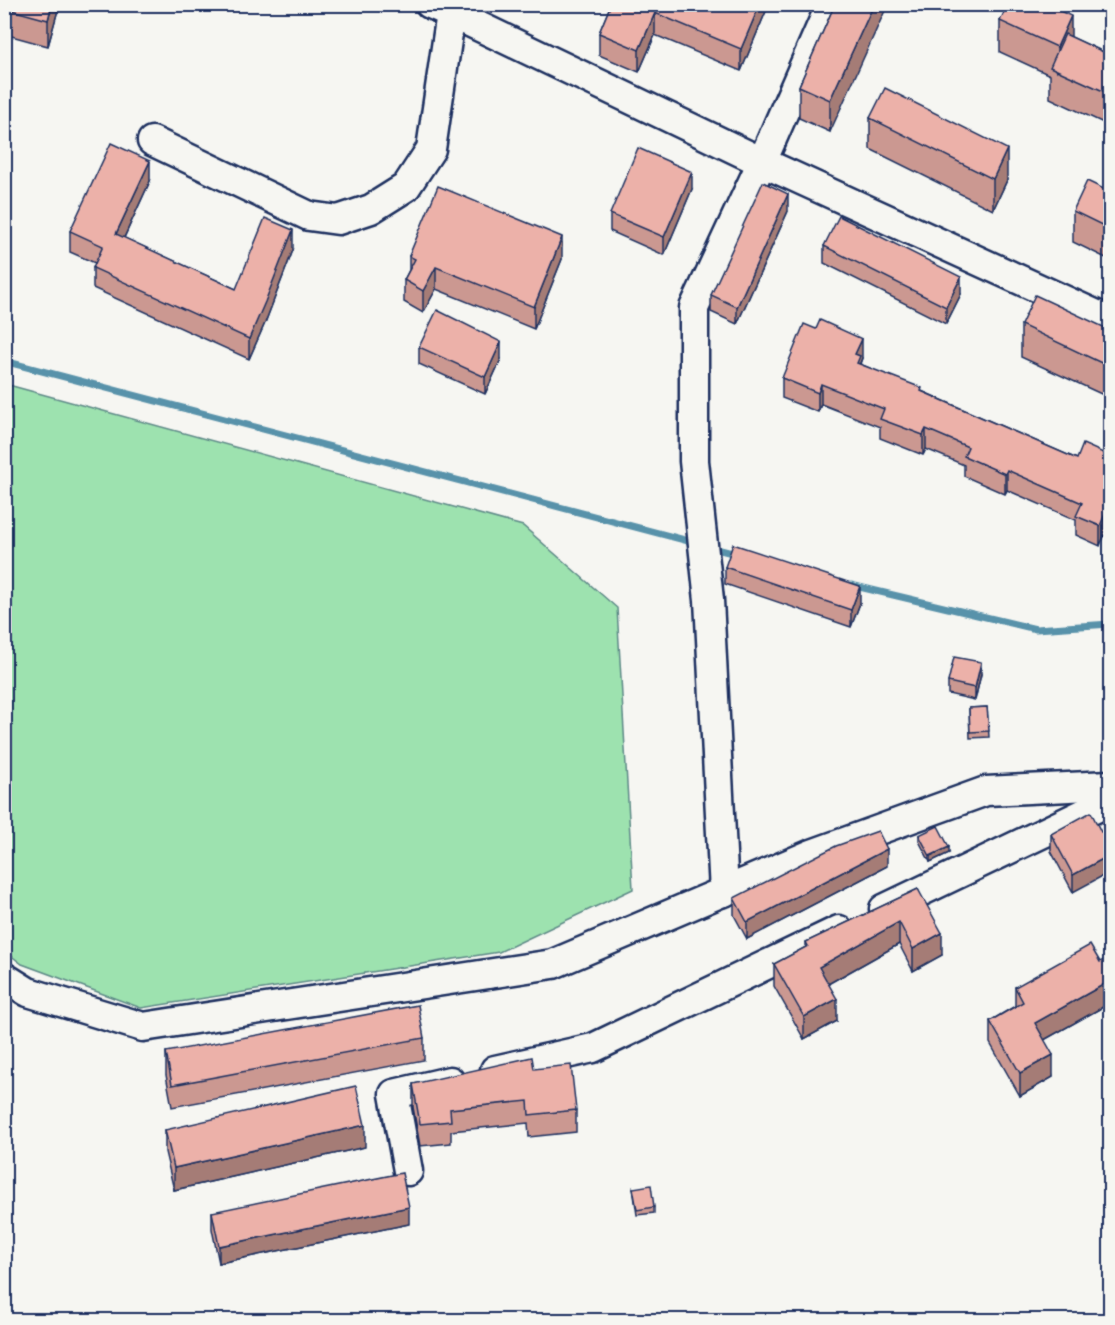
<svg xmlns="http://www.w3.org/2000/svg" width="1115" height="1325" font-family="'Comic Neue',sans-serif">
  <style>
    .green { fill: #9de2af; stroke: #5c8886; stroke-width: 1.5 }
    .lines { fill: none; stroke-linecap: round; stroke-linejoin: round }
    .stream { stroke: #5992aa; stroke-width: 7 }
    .minor-casing { stroke: #1b2f5e; stroke-width: 33 }
    .minor { stroke: #f6f6f2; stroke-width: 28 }
    .wall { fill: #cb9891; stroke: #1b2f5e; stroke-width: 1.5 }
    .shaded-wall { fill: #a57c76; stroke: #1b2f5e; stroke-width: 1.5 }
    .building { fill: #ecb1a9; stroke: #1b2f5e; stroke-width: 1.5 }
  </style>
  <rect width="100%" height="100%" fill="#f6f6f2"/>
  <filter id="ink" filterUnits="userSpaceOnUse"><feTurbulence type="fractalNoise" baseFrequency=".0167" numOctaves="2"/><feDisplacementMap in="SourceGraphic" scale="12" xChannelSelector="R" yChannelSelector="G"/><feConvolveMatrix kernelMatrix="1 2 1 2 8 2 1 2 1" color-interpolation-filters="sRGB"/></filter>
  <g filter="url(#ink)">
    <!-- green -->
    <polygon class="green" points="5,384 523,526 617,608 633,889 499,952 141,1008 22,964 5,951"/>
    <g class="lines">
      <!-- stream -->
      <g class="stream">
        <polyline points="4,361 696,543"/>
        <polyline points="709,547 736,554"/>
        <polyline points="851,585 1036,629 1110,624"/>
      </g>
      <!-- minor casing -->
      <g class="minor-casing">
        <g id="minor">
          <polyline points="430,4 451,13 762,162 1110,321"/>
          <polyline points="152,141 309,216 338,220 371,209 406,187 431,149 451,13"/>
          <polyline points="724,892 709,600 694,461 694,308 762,162 831,4"/>
          <polyline points="884,909 1110,801"/>
          <polyline points="4,977 28,992 143,1027 553,964 812,854 986,791 1110,785"/>
          <polyline points="495,1070 593,1048 839,930"/>
          <polyline points="408,1171 394,1094 450,1081"/>
        </g>
      </g>
      <!-- minor -->
      <use href="#minor" class="minor"/>
    </g>
    <!-- wall -->
    <g class="wall">
      <polygon points="4,4 58,4 58,10 48,46 4,34"/>
      <polygon points="611,4 769,4 741,71 655,35 639,72 599,55 599,33"/>
      <polygon points="835,4 830,132 799,118 799,86"/>
      <polygon points="1000,21 1071,37 1110,55 1110,126 1050,98 1050,75 1000,52"/>
      <polygon points="870,118 1007,180 993,210 870,149"/>
      <polygon points="150,181 124,238 236,289 293,250 265,323 249,359 93,288 93,268 95,263 70,252 70,231"/>
      <polygon points="692,189 664,255 610,231 610,214"/>
      <polygon points="1110,192 1110,260 1073,242 1073,211"/>
      <polygon points="788,211 737,324 711,312 711,295"/>
      <polygon points="824,246 961,294 946,324 824,263"/>
      <polygon points="409,256 562,259 534,329 436,289 423,313 404,302 404,280 409,270"/>
      <polygon points="1021,325 1110,330 1110,398 1021,357"/>
      <polygon points="419,347 501,359 485,394 419,364"/>
      <polygon points="862,358 860,364 1077,459 1110,456 1100,546 1076,535 1076,520 1007,490 1005,494 964,476 964,465 926,449 923,455 880,438 880,427 821,404 818,412 782,398 782,378"/>
      <polygon points="725,567 860,603 851,627 725,584"/>
      <polygon points="981,674 975,700 948,694 948,682"/>
      <polygon points="987,707 989,737 970,738 969,708"/>
      <polygon points="1101,832 1073,892 1051,851 1051,834"/>
      <polygon points="919,835 949,853 930,862 919,841"/>
      <polygon points="887,866 747,939 734,915 734,898"/>
      <polygon points="918,889 942,955 913,971 899,944 828,984 837,1021 804,1039 774,986 774,964 806,947 806,942"/>
      <polygon points="1100,962 1110,1003 1044,1040 1053,1077 1020,1096 990,1043 990,1021 1015,1006 1015,987"/>
      <polygon points="424,1038 424,1060 172,1107 166,1075 166,1052"/>
      <polygon points="534,1069 576,1110 576,1132 529,1137 528,1123 451,1131 451,1143 420,1146 413,1107 413,1084"/>
      <polygon points="165,1130 365,1147 174,1190 165,1152"/>
      <polygon points="633,1188 654,1207 654,1213 637,1215"/>
      <polygon points="212,1212 409,1224 219,1263 212,1229"/>
    </g>
    <!-- shaded-wall -->
    <g class="shaded-wall">
      <polygon points="52,4 58,4 58,10 48,46 48,20"/>
      <polygon points="760,4 769,4 741,71 741,49"/>
      <polygon points="874,4 888,4 830,132 830,100"/>
      <polygon points="655,13 655,35 639,72 639,50"/>
      <polygon points="1071,16 1071,48 1057,70 1057,47"/>
      <polygon points="1007,149 1007,180 993,210 993,179"/>
      <polygon points="150,161 150,181 116,255 116,234"/>
      <polygon points="692,172 692,189 664,255 664,237"/>
      <polygon points="788,194 788,211 737,324 737,307"/>
      <polygon points="293,230 293,250 265,323 249,359 249,339"/>
      <polygon points="562,237 562,259 534,329 534,307"/>
      <polygon points="436,267 436,289 423,313 423,291"/>
      <polygon points="961,277 961,294 946,324 946,307"/>
      <polygon points="862,339 862,358 860,363 860,376 855,354"/>
      <polygon points="501,342 501,359 485,394 485,377"/>
      <polygon points="821,384 821,404 818,412 818,393"/>
      <polygon points="926,429 926,449 923,455 923,435"/>
      <polygon points="1110,465 1110,484 1107,473"/>
      <polygon points="1007,470 1007,490 1005,494 1005,474"/>
      <polygon points="1110,502 1110,522 1100,546 1100,526"/>
      <polygon points="860,586 860,603 851,627 851,610"/>
      <polygon points="981,662 981,674 975,700 975,688"/>
      <polygon points="949,847 949,853 930,862 930,856"/>
      <polygon points="887,849 887,866 747,939 747,922"/>
      <polygon points="1110,855 1110,872 1073,892 1073,875"/>
      <polygon points="899,922 899,944 819,989 819,967"/>
      <polygon points="942,933 942,955 913,971 913,949"/>
      <polygon points="1110,981 1110,1003 1035,1045 1035,1023"/>
      <polygon points="837,999 837,1021 804,1039 804,1017"/>
      <polygon points="1053,1055 1053,1077 1020,1096 1020,1073"/>
      <polygon points="365,1125 365,1147 174,1190 174,1168"/>
      <polygon points="409,1207 409,1224 219,1263 219,1246"/>
    </g>
    <!-- building -->
    <g class="building">
      <polygon points="4,4 52,4 48,20 4,8"/>
      <polygon points="611,4 760,4 741,49 655,13 639,50 599,33"/>
      <polygon points="835,4 874,4 830,100 799,86"/>
      <polygon points="1008,4 1045,4 1071,16 1057,47 1000,21"/>
      <polygon points="1065,34 1110,55 1110,94 1050,67"/>
      <polygon points="885,88 1007,149 993,179 870,118"/>
      <polygon points="111,143 150,161 116,234 236,289 265,218 293,230 265,302 249,339 93,268 103,246 70,231"/>
      <polygon points="638,148 692,172 664,237 610,214"/>
      <polygon points="1087,181 1110,192 1110,229 1073,211"/>
      <polygon points="763,182 788,194 737,307 711,295"/>
      <polygon points="438,186 562,237 534,307 436,267 423,291 404,280 415,259 409,256"/>
      <polygon points="839,216 961,277 946,307 824,246"/>
      <polygon points="1035,295 1110,330 1110,367 1021,325"/>
      <polygon points="437,310 501,342 485,377 419,347"/>
      <polygon points="820,320 862,339 855,354 860,356 857,363 922,388 921,391 1077,459 1083,444 1110,456 1110,465 1107,473 1110,475 1110,502 1100,526 1076,516 1082,503 1007,470 1005,474 964,456 968,447 926,429 923,435 880,419 884,409 821,384 818,393 782,378 804,324 816,329"/>
      <polygon points="733,544 860,586 851,610 725,567"/>
      <polygon points="954,657 981,662 975,688 948,682"/>
      <polygon points="987,707 989,731 970,732 969,708"/>
      <polygon points="1091,812 1101,832 1110,828 1110,855 1073,875 1051,834"/>
      <polygon points="938,826 949,847 930,856 919,835"/>
      <polygon points="878,831 887,849 747,922 734,898 836,846"/>
      <polygon points="918,889 942,933 913,949 899,922 819,967 837,999 804,1017 774,964 808,946 806,942"/>
      <polygon points="1090,945 1100,962 1110,957 1110,981 1035,1023 1053,1055 1020,1073 990,1021 1023,1002 1015,987"/>
      <polygon points="418,1005 424,1038 172,1085 166,1052"/>
      <polygon points="532,1057 534,1069 571,1065 576,1110 529,1115 528,1101 450,1109 451,1121 420,1124 413,1084"/>
      <polygon points="356,1086 365,1125 174,1168 165,1130"/>
      <polygon points="402,1173 409,1207 219,1246 212,1212"/>
      <polygon points="651,1185 654,1207 637,1210 633,1188"/>
    </g>
  </g>
  <!-- margin -->
  <rect width="1115" height="1325" fill="none" stroke="#f6f6f2" stroke-width="24"/>
  <rect x="12" y="12" width="1091" height="1301" fill="none" stroke="#1b2f5e" stroke-width="2" filter="url(#ink)"/>
</svg>
